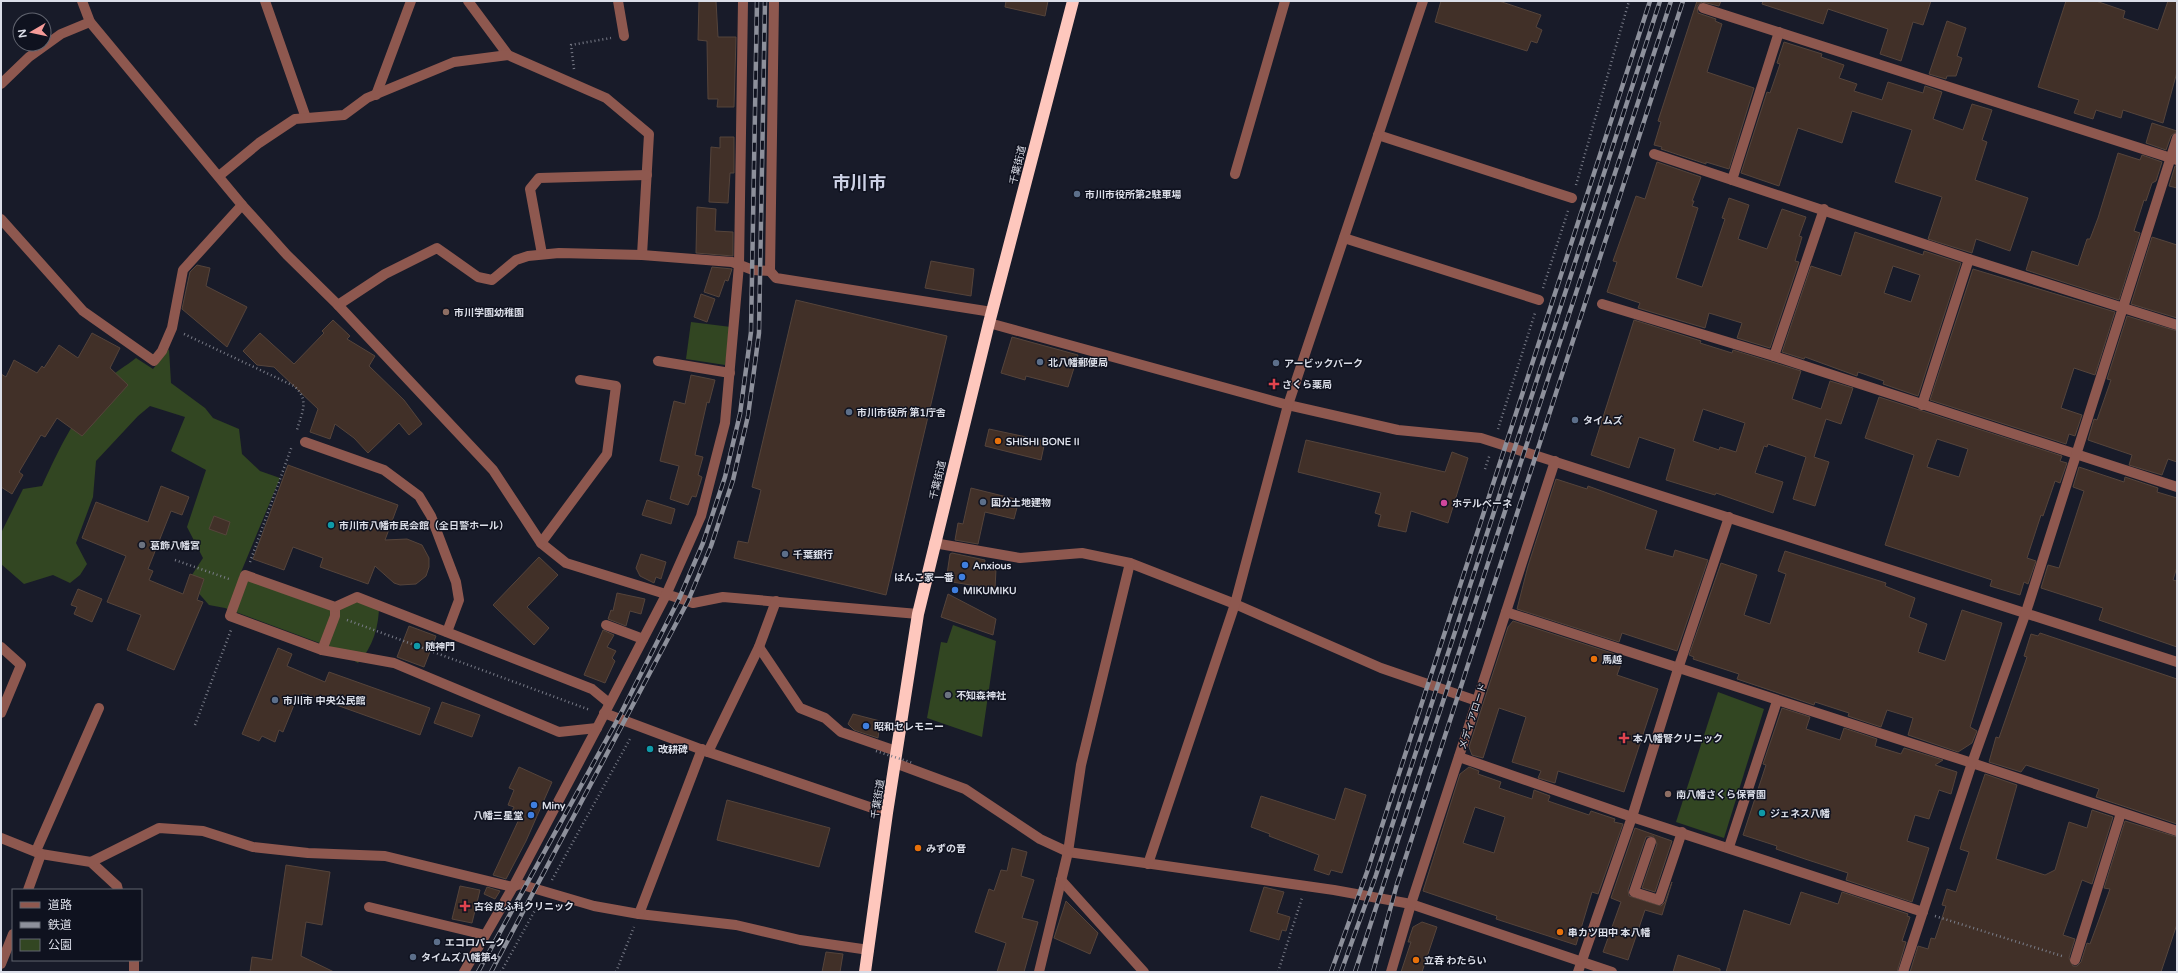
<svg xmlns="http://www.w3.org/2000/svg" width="2178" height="973" font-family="'Varela Round','Noto Sans JP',sans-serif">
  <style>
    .green { fill: #324622 }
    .building { fill: #413028; stroke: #55443b; fill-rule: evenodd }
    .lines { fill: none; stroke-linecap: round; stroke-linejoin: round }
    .path { stroke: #7a7d89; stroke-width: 2.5; stroke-dasharray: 1 3; stroke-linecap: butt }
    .minor { stroke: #8e584f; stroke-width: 10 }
    .highway { stroke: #fec7bd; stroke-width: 12 }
    .rail-casing { stroke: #8d909b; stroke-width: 4.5 }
    .rail { stroke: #0f121f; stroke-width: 3; stroke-dasharray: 9; stroke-linecap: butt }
    .path-bridge { stroke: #7a7d89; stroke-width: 2.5; stroke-dasharray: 1 3; stroke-linecap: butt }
    .service-dot { fill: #5c6f8a; stroke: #0f121f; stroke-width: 1.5 }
    .education-dot { fill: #8d6e63; stroke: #0f121f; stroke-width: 1.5 }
    .health-dot { fill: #e0444e; stroke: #0f121f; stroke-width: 1.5 }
    .food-dot { fill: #e8710a; stroke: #0f121f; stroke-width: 1.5 }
    .hotel-dot { fill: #d1479c; stroke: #0f121f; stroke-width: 1.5 }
    .culture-dot { fill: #0f9aa8; stroke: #0f121f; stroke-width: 1.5 }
    .worship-dot { fill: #6b7280; stroke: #0f121f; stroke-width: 1.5 }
    .shop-dot { fill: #3f7fe0; stroke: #0f121f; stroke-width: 1.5 }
    .labels { text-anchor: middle; stroke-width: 3; stroke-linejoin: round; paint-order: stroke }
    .street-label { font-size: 10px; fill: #dbdee8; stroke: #0f121f }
    .poi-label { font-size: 10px; font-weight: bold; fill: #dbdee8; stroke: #0f121f; text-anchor: start }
    .town-label { font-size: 18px; font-weight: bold; fill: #cdd2e6; stroke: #0f121f }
  </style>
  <rect width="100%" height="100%" fill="#181b29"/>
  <!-- green -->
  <g class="green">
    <polygon points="691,322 731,327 725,365 686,359"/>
    <path d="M169,349L171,383L205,408L213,418L239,429L242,454L260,471L280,478L239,577L327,609L346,598L379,600C380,622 374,647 358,663L333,648L225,608L209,605L188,581L203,558L187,527L206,470L171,451L185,417L150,406L138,416L96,461L93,497L76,543L87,564L80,575L70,583L53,575L24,584L1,564V533L23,489L42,486C59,449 76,413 104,383C113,373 126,366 136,358L153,369Z"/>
    <polygon points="953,625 996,641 982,737 927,718 941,642 947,643"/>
    <polygon points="1718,692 1764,709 1724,838 1676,822"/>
  </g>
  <!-- building -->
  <g class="building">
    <polygon points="699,1 716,1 718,37 736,37 734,107 717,107 718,99 708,99 707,41 698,40"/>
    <polygon points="1006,1 1048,1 1045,16 1005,7"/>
    <polygon points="1441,1 1499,1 1541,15 1536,27 1542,30 1537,43 1531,41 1527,51 1435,22"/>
    <polygon points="1697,1 1721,1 1719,6 1702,2 1697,6 1698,13 1716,19 1715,21 1722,24 1707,72 1754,88 1729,169 1706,162 1706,164 1661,149 1662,147 1654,145 1661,122 1658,121"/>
    <polygon points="1763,1 1931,1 1923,25 1913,22 1901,61 1880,54 1888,29 1828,9 1823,24 1762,4"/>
    <polygon points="2066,1 2096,1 2125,11 2123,18 2158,30 2168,1 2177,1 2177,72 2163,123 2123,110 2121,118 2096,110 2093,119 2074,113 2079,100 2038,87"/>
    <polygon points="1947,21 1966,28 1957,56 1962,58 1956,76 1947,76 1946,79 1929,74"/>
    <polygon points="1784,42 1822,54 1821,57 1844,65 1839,78 1857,84 1854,91 1882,100 1888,82 1923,93 1925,86 1942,92 1933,119 1963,130 1972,104 1992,110 1982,140 1987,142 1975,180 2028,198 2010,251 1976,239 1972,253 1928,239 1942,197 1895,182 1912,130 1852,111 1842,143 1798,128 1779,186 1741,173 1767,92 1770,93 1780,64 1777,63"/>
    <polygon points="2152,123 2177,131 2171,136 2166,150 2146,143"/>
    <polygon points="720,137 734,137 734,173 730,173 728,203 709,202 711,147 720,148"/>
    <polygon points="2118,153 2140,160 2142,155 2162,162 2156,181 2152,183 2146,201 2144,200 2134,231 2140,233 2119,300 2026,270 2032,251 2078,266 2087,239 2090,239 2098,218"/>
    <polygon points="1657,162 1701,177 1692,201 1694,201 1692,206 1698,208 1676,278 1702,287 1725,219 1722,218 1729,198 1749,205 1738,239 1767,249 1782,209 1806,217 1799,236 1802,237 1795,261 1799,262 1770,348 1737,338 1742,323 1709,313 1705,328 1638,308 1640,303 1607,292 1617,262 1613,261 1636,196 1645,199"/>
    <polygon points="2175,166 2177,166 2177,188 2169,186"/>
    <polygon points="697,207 716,209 715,231 733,232 733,256 696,253"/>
    <path d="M1855,232L1923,255L1924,251L1961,263L1918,396L1883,384L1884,381L1858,372L1857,376L1805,357L1804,359L1782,352L1811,266L1841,276ZM1893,266L1920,275L1911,302L1884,293Z"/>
    <polygon points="2152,237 2177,245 2177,318 2131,304"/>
    <polygon points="931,261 974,269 971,296 925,288"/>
    <polygon points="197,265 210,268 206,286 247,307 227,347 182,309 190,272"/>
    <polygon points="712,267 732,269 728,281 725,280 719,297 704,292"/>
    <polygon points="1973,269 2115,312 2095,375 2074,368 2061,408 2082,415 2075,436 2069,434 2066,444 1930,400"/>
    <polygon points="701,294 715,299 707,322 694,317"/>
    <polygon points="796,300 947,336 886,595 734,558 738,541 748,543 761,490 752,487"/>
    <polygon points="2127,316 2177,331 2177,462 2168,459 2162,475 2129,465 2132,455 2088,440 2094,419 2097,420 2111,380 2107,379"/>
    <polygon points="333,320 350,336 347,339 375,356 369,366 404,400 422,424 409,435 399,423 368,453 354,438 335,424 330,439 310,432 318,409 274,367 257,365 243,351 260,333 294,364 324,333 322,331"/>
    <path d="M1634,320L1701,341L1700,343L1732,353L1733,350L1801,371L1792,399L1821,409L1830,381L1853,388L1841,424L1826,419L1814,457L1829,462L1815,506L1793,499L1806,457L1768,444L1767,447L1764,446L1755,473L1783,482L1773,513L1716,493L1715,495L1666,480L1675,449L1639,437L1629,468L1591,455ZM1703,409L1745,423L1736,452L1720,447L1719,450L1693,441Z"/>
    <polygon points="92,333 120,348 110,368 128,385 82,436 57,418 45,437 41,435 19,472 23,475 12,494 1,487 1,374 6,377 14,360 37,373 42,366 44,368 59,345 78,358"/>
    <polygon points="1012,337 1078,355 1068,387 1026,376 1025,380 1001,373"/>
    <polygon points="691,375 715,380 709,403 707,402 695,455 703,457 698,475 702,477 696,497 692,496 688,505 670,499 679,466 660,461 674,401 685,404"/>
    <path d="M1879,397L2062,456L2060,461L2067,463L2060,483L2055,481L2043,516L2041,515L2027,558L2036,561L2028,584L2024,582L2020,595L1990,586L1992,580L1885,545L1914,455L1865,438ZM1937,439L1968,449L1959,477L1927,467Z"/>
    <polygon points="989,429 1045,441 1041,460 985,446"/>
    <polygon points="1306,440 1445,472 1452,452 1468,458 1448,523 1411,511 1406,532 1378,526 1381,515 1375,513 1381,493 1298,472"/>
    <polygon points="288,465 398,505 385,540 407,539 422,545 429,558 429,567 426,576 416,584 400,585 394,583 375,566 368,584 320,567 323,558 293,547 284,570 253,559"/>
    <polygon points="2079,467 2124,482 2125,477 2158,488 2157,492 2177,498 2177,567 2173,580 2177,581 2177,647 2099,620 2103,608 2041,588 2048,565 2059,568 2084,491 2073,487"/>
    <polygon points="1556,479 1587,489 1588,486 1657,511 1645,549 1673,557 1675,550 1708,560 1677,651 1622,633 1619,642 1517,609 1528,566"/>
    <polygon points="161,486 189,497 182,515 171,511 148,569 153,571 149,580 183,594 190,574 204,579 197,600 203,602 174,670 127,650 141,615 107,602 126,556 82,538 96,502 148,522"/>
    <polygon points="971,488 1019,500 1014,519 985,512 978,544 955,540 958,523 963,524"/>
    <polygon points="647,500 675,509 671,524 642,515"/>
    <polygon points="214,516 230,522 226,535 209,529"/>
    <polygon points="1785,551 1886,583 1885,586 1915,598 1909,617 1927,624 1918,652 1945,661 1962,610 2002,623 1970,727 1977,731 1972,743 1958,752 1908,735 1913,718 1887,710 1881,727 1848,716 1849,713 1815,702 1814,705 1737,679 1739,674 1693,659 1694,657 1689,655 1721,563 1757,575 1744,615 1770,624 1786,574 1778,571"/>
    <polygon points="952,553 985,560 984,567 996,569 995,589 946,581 950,554"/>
    <polygon points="641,554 666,562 661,579 656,577 654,583 640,576 636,568"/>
    <polygon points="539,557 558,575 527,607 549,628 534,645 493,605"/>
    <polygon points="78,589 102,599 92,622 74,614 77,607 71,605"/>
    <polygon points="617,593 645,599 641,614 630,611 626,626 608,619 611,610 613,611"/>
    <polygon points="948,594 996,619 993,635 941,617"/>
    <polygon points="1513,621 1615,654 1612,661 1621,664 1617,675 1658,689 1624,792 1558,771 1555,783 1538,778 1541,771 1512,762 1526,717 1499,708 1483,758 1472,755 1469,747 1508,627"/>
    <polygon points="409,626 436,636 424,667 397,657"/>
    <polygon points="603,630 614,635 607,647 616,651 612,658 615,661 605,683 584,675"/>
    <polygon points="2040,633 2177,679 2177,824 2096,797 2099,789 2026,765 2021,772 1989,762 1996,737 1999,738 2027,657 2024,656 2031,634 2038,636"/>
    <polygon points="278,648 292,654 287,666 325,682 329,672 430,708 420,735 303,693 299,702 296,700 283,732 279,730 275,742 262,736 259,741 242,734"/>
    <polygon points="442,702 480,715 472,737 434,723"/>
    <polygon points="1782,708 1810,717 1806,729 1840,740 1844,728 1877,739 1875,746 1901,754 1904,748 1943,760 1935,765 1957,772 1951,794 1939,790 1929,819 1915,815 1907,841 1929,848 1912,902 1846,880 1848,873 1805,859 1776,849 1777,846 1743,835 1766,765 1763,764"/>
    <polygon points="853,714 880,721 878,738 854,730 848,724"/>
    <polygon points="519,767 552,782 526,841 506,879 493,875 520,817 511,813 514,807 508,805 514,790 509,788"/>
    <path d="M1469,767L1479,771L1478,774L1501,782L1499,788L1532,799L1534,790L1550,796L1548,801L1589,815L1591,811L1615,819L1614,822L1623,824L1598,894L1592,892L1576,945L1496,919L1497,916L1423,891L1460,774ZM1475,807L1505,817L1494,853L1463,843Z"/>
    <polygon points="1985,774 2017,785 1996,859 2045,875 2055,870 2069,822 2087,828 2092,810 2113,817 2092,884 2082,880 2063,935 2075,939 2069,958 2073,966 2077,966 2081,962 2087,943 2090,944 2100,917 2110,889 2104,888 2125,821 2177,837 2177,924 2161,972 1910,972 1918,946 1928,949 1931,938 1935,939 1946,906 1942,905 1947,889 1956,892 1969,852 1960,849 1962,842"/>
    <polygon points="1345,788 1366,795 1342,873 1331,870 1329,875 1314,870 1319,855 1269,836 1270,834 1251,827 1261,796 1335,820"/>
    <polygon points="727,800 830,828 819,867 717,840"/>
    <polygon points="1635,828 1672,841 1655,892 1642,888 1657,844 1653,836 1646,837 1628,890 1629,896 1661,906 1665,902 1672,882 1662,915 1645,910 1628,960 1603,952 1621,902 1611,898"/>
    <polygon points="1012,848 1027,852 1021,876 1034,880 1022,918 1038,922 1024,972 997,972 1006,943 975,932 989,889 994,891 1001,870 1007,871"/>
    <polygon points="286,865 330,872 322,925 306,922 301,956 334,972 250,972 252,957 272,960"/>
    <polygon points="460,886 480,890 472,923 452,919"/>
    <polygon points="487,887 500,891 495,899 484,894"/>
    <polygon points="1264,887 1284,892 1277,913 1290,917 1286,931 1282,930 1279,940 1250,931"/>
    <polygon points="1801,892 1838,904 1842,892 1908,914 1907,916 1910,917 1902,941 1906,942 1897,972 1726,972 1744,910 1790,925"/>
    <polygon points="1066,901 1098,933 1090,954 1054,938"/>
    <polygon points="1422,922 1437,927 1422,972 1401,972 1411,942 1408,942 1413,927"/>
    <polygon points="826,952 843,954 840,972 822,972"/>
    <polygon points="1678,955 1720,969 1720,972 1673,972"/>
  </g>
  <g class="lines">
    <!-- path -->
    <g class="path">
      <polyline points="574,69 571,45 611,38"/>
      <polyline points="1576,185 1629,1"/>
      <polyline points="1543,288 1568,211"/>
      <path d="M184,334L294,386C310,400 302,412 297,430"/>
      <polyline points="1498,429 1535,313"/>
      <polyline points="1485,469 1490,454"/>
      <polyline points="175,560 229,579"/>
      <polyline points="250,562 292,446"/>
      <polyline points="347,620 590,710"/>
      <polyline points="195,725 231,630"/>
      <polyline points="552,880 631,737"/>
      <polyline points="1935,916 2062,956"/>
      <polyline points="501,972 539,903"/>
      <polyline points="616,972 634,927"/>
      <polyline points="1278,972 1302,898"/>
    </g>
    <!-- minor -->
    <g class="minor">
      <polyline points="82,1 90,22 242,205 287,255 338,305 493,470 541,543 566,563 688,601 693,603 723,597 918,614"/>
      <polyline points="265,1 306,118"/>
      <polyline points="468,1 508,55 606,98 649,134 642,255"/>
      <polyline points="618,1 624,36"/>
      <polyline points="774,1 770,271 776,278 992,312"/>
      <polyline points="1703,8 2177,160"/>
      <polyline points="1,84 29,57 61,34 90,22"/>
      <polyline points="376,95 411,1"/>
      <polyline points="1378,135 1572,198"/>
      <polyline points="1654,154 1969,259 2177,325"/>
      <polyline points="1235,174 1285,1"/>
      <polyline points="219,176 259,143 295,119 344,115 367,98 454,62 508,55"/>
      <polyline points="1732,180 1779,32"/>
      <polyline points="1,219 83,311 154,361 162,351 172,328 183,270 242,205"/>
      <polyline points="1344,238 1539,300"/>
      <polyline points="542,254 530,189 539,178 647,175"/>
      <polyline points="1602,304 1774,356 2177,487"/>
      <polyline points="338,305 385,274 437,248 478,277 492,280 516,260 528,256 559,253 642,255 732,262 753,270 770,271"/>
      <polyline points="989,323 1288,405 1398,430 1481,438 2177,662"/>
      <polyline points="1774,356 1824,209"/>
      <polyline points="658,361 730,373"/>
      <polyline points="1922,405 1969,259"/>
      <polyline points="305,442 384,470 419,496 431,516 456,582 459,600 447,632"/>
      <polyline points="541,543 607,454 616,386 580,380"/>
      <polyline points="934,543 1020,558 1082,553 1130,563 1235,604 1381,668 1477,701"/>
      <polyline points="1506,612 1972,763 2177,831"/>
      <polyline points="606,625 643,639"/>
      <polyline points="1,647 21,665 1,713"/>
      <polyline points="759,647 800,708 825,718 841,732 896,751"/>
      <polyline points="322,650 335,616 335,607"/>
      <polyline points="604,713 708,752 887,813"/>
      <polyline points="597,728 559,732 394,663 322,650 230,616 245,575 335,607 357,597 592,689 609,703"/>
      <polyline points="708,752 759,647 776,601"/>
      <polyline points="1459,757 1632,817 1923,912"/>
      <polyline points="895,763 965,789 1040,839 1068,852 1334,890 1411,904 1612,972"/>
      <polyline points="1,838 41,854 91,862 117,886 118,890"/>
      <polyline points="1651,842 1634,892 1659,900 1682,832"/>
      <polyline points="1729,847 1777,701"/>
      <polyline points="36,851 99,708"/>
      <polyline points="91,862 159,828 203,831 253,847 308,853 385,856 513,887 519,884 526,886 594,906 639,914 736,925 800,940 869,950"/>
      <polyline points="1148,864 1235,604 1288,405 1423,1"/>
      <polyline points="1061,880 1144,972"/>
      <polyline points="28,890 41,854"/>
      <polyline points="369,907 485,935"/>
      <polyline points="639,914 702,749"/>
      <polyline points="134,960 134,972"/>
      <polyline points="2075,960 2121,813"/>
      <polyline points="1,964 13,934"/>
      <polyline points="464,972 513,887 597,728 666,595 701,516 725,423 739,265 743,1"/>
      <polyline points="1039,972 1068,852 1081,765 1130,563"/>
      <polyline points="1391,972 1411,904 1555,461"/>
      <polyline points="1578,972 1632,817 1678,669 1729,517"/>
      <polyline points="1903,972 1972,763 2026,612 2177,138"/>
    </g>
    <!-- highway -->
    <polyline class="highway" points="865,972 887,813 918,614 989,323 1073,1"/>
    <!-- rail casing -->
    <g class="rail-casing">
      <g id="rail">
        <polyline points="478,972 619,717 679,599 703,543 725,477 740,414 751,332 757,1"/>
        <polyline points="491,972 688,601 711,546 733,480 748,416 759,333 765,1"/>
        <polyline points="1331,972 1367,872 1650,1"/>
        <polyline points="1341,972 1376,875 1660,1"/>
        <polyline points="1355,972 1671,1"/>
        <polyline points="1373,972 1397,884 1683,1"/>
      </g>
    </g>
    <!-- rail -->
    <use href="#rail" class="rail"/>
    <!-- path-bridge -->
    <polyline class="path-bridge" points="876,751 913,763"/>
  </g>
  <!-- markers -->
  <g class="service-dot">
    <circle cx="1077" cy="194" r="4"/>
    <circle cx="1040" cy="362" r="4"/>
    <circle cx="1276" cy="363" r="4"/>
    <circle cx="849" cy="412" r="4"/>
    <circle cx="1575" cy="420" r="4"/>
    <circle cx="983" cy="502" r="4"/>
    <circle cx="785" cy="554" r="4"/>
    <circle cx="275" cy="700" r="4"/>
    <circle cx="437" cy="942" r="4"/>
    <circle cx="413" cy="957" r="4"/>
  </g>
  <g class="education-dot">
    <circle cx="446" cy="312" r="4"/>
    <circle cx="1668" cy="794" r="4"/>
  </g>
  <g class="health-dot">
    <path d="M1272 378h4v4h4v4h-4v4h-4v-4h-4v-4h4z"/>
    <path d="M1622 732h4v4h4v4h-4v4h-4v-4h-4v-4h4z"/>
    <path d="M463 900h4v4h4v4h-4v4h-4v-4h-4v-4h4z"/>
  </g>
  <g class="food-dot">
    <circle cx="998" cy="441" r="4"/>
    <circle cx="1594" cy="659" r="4"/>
    <circle cx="918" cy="848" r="4"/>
    <circle cx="1560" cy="932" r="4"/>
    <circle cx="1416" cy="960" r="4"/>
  </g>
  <circle class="hotel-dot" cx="1444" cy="503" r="4"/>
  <g class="culture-dot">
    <circle cx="331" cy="525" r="4"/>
    <circle cx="417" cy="646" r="4"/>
    <circle cx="650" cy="749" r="4"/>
    <circle cx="1762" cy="813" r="4"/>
  </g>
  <g class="worship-dot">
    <circle cx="142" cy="545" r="4"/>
    <circle cx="948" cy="695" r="4"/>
  </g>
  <g class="shop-dot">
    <circle cx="965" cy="565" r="4"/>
    <circle cx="962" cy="577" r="4"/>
    <circle cx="955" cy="590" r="4"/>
    <circle cx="866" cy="726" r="4"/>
    <circle cx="534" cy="805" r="4"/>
    <circle cx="531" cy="815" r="4"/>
  </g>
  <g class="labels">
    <!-- street labels -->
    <g class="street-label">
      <text transform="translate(1017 165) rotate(-76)" y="4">千葉街道</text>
      <text transform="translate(937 480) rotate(-76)" y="4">千葉街道</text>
      <text transform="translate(1472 716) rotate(-72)" y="4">メディアロード</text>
      <text transform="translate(877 799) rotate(-81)" y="4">千葉街道</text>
    </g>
    <!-- poi labels -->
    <g class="poi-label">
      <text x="1085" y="198">市川市役所第2駐車場</text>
      <text x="454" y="316">市川学園幼稚園</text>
      <text x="1048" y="366">北八幡郵便局</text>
      <text x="1284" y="367">アービックパーク</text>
      <text x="1282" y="388">さくら薬局</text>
      <text x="857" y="416">市川市役所 第1庁舎</text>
      <text x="1583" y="424">タイムズ</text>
      <text x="1006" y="445">SHISHI BONE II</text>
      <text x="991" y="506">国分土地建物</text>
      <text x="1452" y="507">ホテルベーネ</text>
      <text x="339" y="529">市川市八幡市民会館（全日警ホール）</text>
      <text x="150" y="549">葛飾八幡宮</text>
      <text x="793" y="558">千葉銀行</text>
      <text x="973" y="569">Anxious</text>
      <text x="954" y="581" text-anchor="end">はんこ家一番</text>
      <text x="963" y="594">MIKUMIKU</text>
      <text x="425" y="650">随神門</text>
      <text x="1602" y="663">馬越</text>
      <text x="956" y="699">不知森神社</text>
      <text x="283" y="704">市川市 中央公民館</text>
      <text x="874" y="730">昭和セレモニー</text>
      <text x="1633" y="742">本八幡腎クリニック</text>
      <text x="658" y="753">改耕碑</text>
      <text x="1676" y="798">南八幡さくら保育園</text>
      <text x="542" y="809">Miny</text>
      <text x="1770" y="817">ジェネス八幡</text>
      <text x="523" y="819" text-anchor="end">八幡三星堂</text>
      <text x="926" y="852">みずの音</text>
      <text x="474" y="910">古谷皮ふ科クリニック</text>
      <text x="1568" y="936">串カツ田中 本八幡</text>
      <text x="445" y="946">エコロパーク</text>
      <text x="421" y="961">タイムズ八幡第4</text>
      <text x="1424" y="964">立呑 わたらい</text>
    </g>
    <!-- town labels -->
    <g class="town-label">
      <text x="859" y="189">市川市</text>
    </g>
  </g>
  <!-- border -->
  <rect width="2178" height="973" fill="none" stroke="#dbdee8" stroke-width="4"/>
  <!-- legend -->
  <rect x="12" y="889" width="130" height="72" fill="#0f121f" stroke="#61646f"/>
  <rect x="20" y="902" width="20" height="6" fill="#8e584f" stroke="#61646f"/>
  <text x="48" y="909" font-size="12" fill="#dbdee8">道路</text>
  <rect x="20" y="922" width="20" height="6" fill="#8d909b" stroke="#61646f"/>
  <text x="48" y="929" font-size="12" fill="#dbdee8">鉄道</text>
  <rect x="20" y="939" width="20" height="12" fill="#324622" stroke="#61646f"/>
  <text x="48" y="949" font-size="12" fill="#dbdee8">公園</text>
  <!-- north arrow -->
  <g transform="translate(32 32) rotate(261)"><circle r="19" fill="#0f121f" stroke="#61646f"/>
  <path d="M0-3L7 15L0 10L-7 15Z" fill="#f59b98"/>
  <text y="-6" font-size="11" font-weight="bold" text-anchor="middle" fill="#dbdee8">N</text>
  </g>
</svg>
